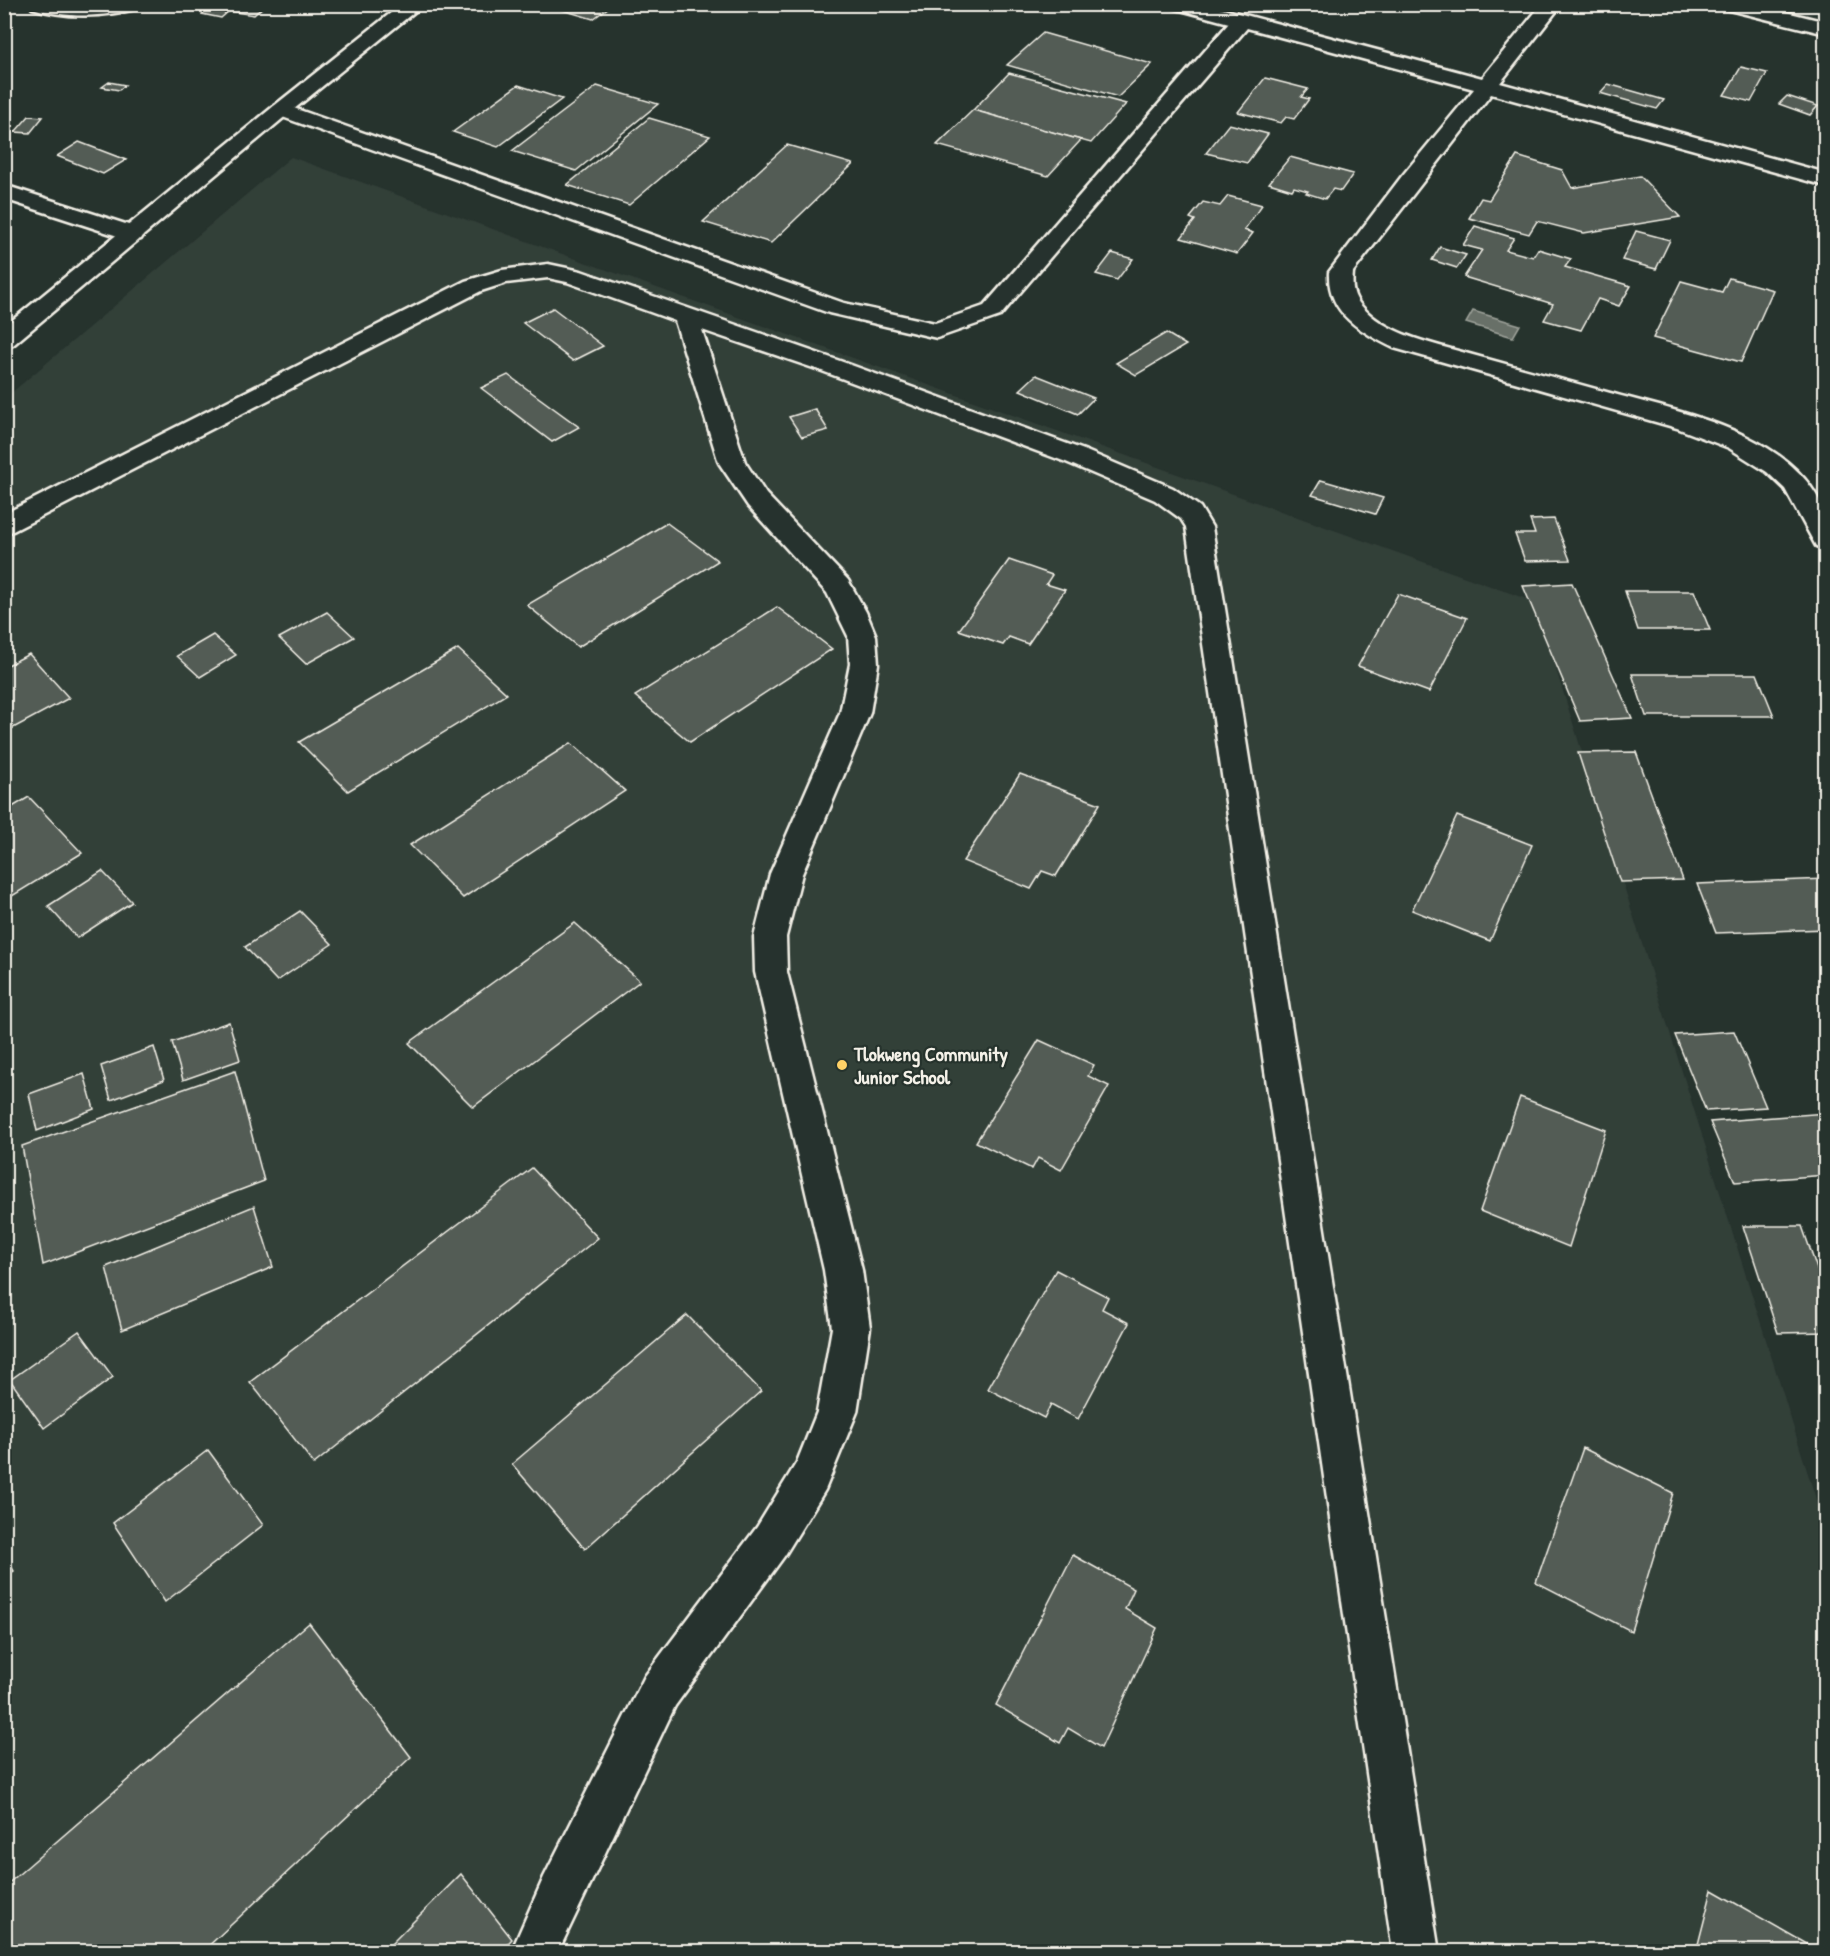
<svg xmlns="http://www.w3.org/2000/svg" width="1830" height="1956" font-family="'Patrick Hand',sans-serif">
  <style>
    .built { fill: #333f39 }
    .water { fill: #676f68; stroke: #9fa39b; stroke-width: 1.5 }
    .building { fill: #525c55; stroke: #f4f1e8; stroke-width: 1.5 }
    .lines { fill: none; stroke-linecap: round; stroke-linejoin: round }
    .street-casing { stroke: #f4f1e8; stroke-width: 5 }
    .secondary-casing { stroke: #f4f1e8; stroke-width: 5 }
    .street { fill: #26332d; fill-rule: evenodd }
    .secondary { fill: #26332d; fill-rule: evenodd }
    .poi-dot { fill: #ffd166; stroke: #26332d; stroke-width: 2 }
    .labels { text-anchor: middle; stroke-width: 4.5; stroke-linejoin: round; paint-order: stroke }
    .poi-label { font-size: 20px; font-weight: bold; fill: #f4f1e8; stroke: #26332d; text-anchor: start }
  </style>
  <rect width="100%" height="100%" fill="#26332d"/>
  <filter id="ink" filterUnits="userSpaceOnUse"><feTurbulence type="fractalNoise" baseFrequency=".0167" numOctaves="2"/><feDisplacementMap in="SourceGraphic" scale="12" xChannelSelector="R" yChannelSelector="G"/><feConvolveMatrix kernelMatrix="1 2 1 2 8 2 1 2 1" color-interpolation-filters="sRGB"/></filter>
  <g filter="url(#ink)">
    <!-- built -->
    <polygon class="built" points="291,157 1535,602 1825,1528 1825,1951 5,1951 4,399"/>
    <!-- water -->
    <polygon class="water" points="1473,311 1520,325 1513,337 1466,323"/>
    <!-- building -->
    <g class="building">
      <polygon points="214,4 266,4 254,15 229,11 221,18 202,14"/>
      <polygon points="542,4 613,4 593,19"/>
      <polygon points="1043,33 1152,64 1118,97 1007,65"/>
      <polygon points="1741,67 1767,73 1751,102 1724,95"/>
      <polygon points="1009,73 1126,104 1091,143 973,110"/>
      <polygon points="1265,78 1308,89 1301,97 1309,99 1294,119 1286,117 1281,123 1238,112"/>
      <polygon points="109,82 125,85 119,90 102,87"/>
      <polygon points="1608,84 1664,100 1657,109 1600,93"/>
      <polygon points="518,85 562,99 498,147 453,132"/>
      <polygon points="597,86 658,104 576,171 512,151"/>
      <polygon points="1787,96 1818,106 1810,115 1779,104"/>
      <polygon points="973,110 1081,140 1048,176 937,145"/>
      <polygon points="29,116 43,117 30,133 15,132"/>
      <polygon points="649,118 710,136 629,205 567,185"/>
      <polygon points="1229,124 1268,134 1247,163 1206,153"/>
      <polygon points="79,142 126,160 103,174 57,156"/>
      <polygon points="787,145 853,164 771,243 703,222"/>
      <polygon points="1517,156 1562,170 1572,188 1640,176 1680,217 1584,233 1537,221 1529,234 1469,218 1481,198 1489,200"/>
      <polygon points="1290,157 1353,174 1341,191 1333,189 1325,199 1306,193 1308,191 1294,187 1292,190 1269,183"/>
      <polygon points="1228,196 1262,205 1244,230 1253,233 1237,254 1181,238 1195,220 1190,218 1203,202 1220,206"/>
      <polygon points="1475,226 1514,238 1506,250 1533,257 1538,249 1571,259 1565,267 1631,286 1619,306 1598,299 1581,330 1544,320 1553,304 1464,277 1482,250 1463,245"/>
      <polygon points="1636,231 1670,240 1656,269 1622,260"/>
      <polygon points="1440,247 1466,255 1457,268 1432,260"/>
      <polygon points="1112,253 1133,259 1117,280 1096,274"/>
      <polygon points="1729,278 1773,290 1741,362 1653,338 1681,281 1722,292"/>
      <polygon points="553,308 603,346 573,361 523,323"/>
      <polygon points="1166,333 1186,345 1136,375 1116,363"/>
      <polygon points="508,375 579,427 552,442 481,388"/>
      <polygon points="1036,375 1094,398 1078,414 1020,390"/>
      <polygon points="815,409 828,430 802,437 789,417"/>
      <polygon points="1321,480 1383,498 1375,514 1312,495"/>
      <polygon points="1554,519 1570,560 1525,561 1515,534 1535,534 1530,520"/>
      <polygon points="667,523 718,561 578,647 527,605"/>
      <polygon points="1009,560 1052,575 1046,584 1065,590 1028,644 1009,637 1003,645 959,630"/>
      <polygon points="1572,583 1632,718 1580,721 1523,586"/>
      <polygon points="1625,591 1694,591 1710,630 1638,630"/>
      <polygon points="1398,594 1467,618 1429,692 1358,666"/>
      <polygon points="777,607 832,649 690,742 635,696"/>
      <polygon points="327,612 354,637 306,664 279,638"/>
      <polygon points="213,635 236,655 200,677 177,656"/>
      <polygon points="458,649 507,694 348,791 299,742"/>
      <polygon points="29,654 69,698 4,733 4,667"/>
      <polygon points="1632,674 1757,674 1774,716 1646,716"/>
      <polygon points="571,743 625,791 463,898 410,845"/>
      <polygon points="1636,752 1683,880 1620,882 1578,753"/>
      <polygon points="1020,774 1100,804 1056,876 1042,871 1031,889 963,861"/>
      <polygon points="29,797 82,853 4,901 4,812"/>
      <polygon points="1457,816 1532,845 1490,941 1412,910"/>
      <polygon points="102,871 132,902 77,938 48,906"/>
      <polygon points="1826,879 1826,929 1716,933 1697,884"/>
      <polygon points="300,911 332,944 277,981 245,947"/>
      <polygon points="575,923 640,981 473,1107 409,1043"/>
      <polygon points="229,1022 240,1060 183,1080 172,1042"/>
      <polygon points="1734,1031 1766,1107 1706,1111 1675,1035"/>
      <polygon points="1039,1040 1094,1065 1088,1076 1109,1086 1061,1170 1038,1158 1032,1169 976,1142"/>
      <polygon points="154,1047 164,1080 111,1100 101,1066"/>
      <polygon points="235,1071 264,1181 43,1265 22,1146"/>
      <polygon points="84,1074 94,1109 37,1131 29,1094"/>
      <polygon points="1520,1097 1606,1130 1569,1247 1480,1211"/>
      <polygon points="1826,1113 1826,1175 1735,1182 1710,1122"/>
      <polygon points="532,1168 598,1238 314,1464 250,1382"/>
      <polygon points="254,1206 273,1267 122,1330 106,1267"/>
      <polygon points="1743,1226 1802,1226 1826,1295 1826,1332 1778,1333"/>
      <polygon points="1056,1270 1108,1297 1102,1309 1129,1323 1078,1419 1051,1404 1044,1418 988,1389"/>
      <polygon points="687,1315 761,1391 585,1549 512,1464"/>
      <polygon points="79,1331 113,1377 44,1428 10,1380"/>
      <polygon points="1583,1448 1673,1493 1631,1631 1536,1582"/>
      <polygon points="208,1450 263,1525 165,1602 113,1523"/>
      <polygon points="4,1555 14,1571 4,1577"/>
      <polygon points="1073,1555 1134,1589 1125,1609 1157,1628 1101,1748 1068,1728 1060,1743 996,1705"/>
      <polygon points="309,1623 411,1757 202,1952 4,1952 4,1887"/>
      <polygon points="461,1874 512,1939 500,1952 388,1952 386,1949"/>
      <polygon points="1712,1890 1821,1952 1696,1952"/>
    </g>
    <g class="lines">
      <!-- street casing -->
      <g class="street-casing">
        <g id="street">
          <path d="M30,4H142L140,8C103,17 69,19 32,8Z"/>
          <path d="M1171,4H1204L1482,78L1542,4H1562L1500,83L1826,173V186L1491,94L1353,272C1352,284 1352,293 1359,303C1384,335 1432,343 1469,354C1516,367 1563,380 1610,393C1682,413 1795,433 1825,513C1828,522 1826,538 1826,549L1816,546L1785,489L1767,472L1729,448L1677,428L1394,348C1362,332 1327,314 1329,272L1402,176L1474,89L1247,28L1000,316L937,338L829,313L274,114L271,110L274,106L281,104L288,106L844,303L935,323L984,306L1229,23L1173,8Z"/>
          <polygon points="1719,4 1754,4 1826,22 1826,34 1721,8"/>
          <polygon points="4,185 141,229 144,234 141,239 133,241 4,199"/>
          <polygon points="548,264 581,271 840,361 1084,450 1173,488 1200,507 1212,527 1439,1952 1393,1952 1186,527 1181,519 1155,500 1066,462 822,371 702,330 745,462 766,494 848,580 866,612 876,636 878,664 870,713 802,874 786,937 787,972 862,1270 870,1328 857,1412 825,1490 785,1555 675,1706 558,1952 511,1952 544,1877 645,1676 757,1527 797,1462 817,1412 832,1328 824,1270 755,972 754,937 770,874 840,713 850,664 848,636 827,593 748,506 719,463 675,321 567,282 548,278 506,283 481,291 13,531 4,534 4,514 465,281 502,270"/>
        </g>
      </g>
      <!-- secondary casing -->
      <g class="secondary-casing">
        <polygon id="secondary" points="402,4 424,4 288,114 13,345 4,347 4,327 274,106"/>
      </g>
      <!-- street -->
      <use href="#street" class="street"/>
      <!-- secondary -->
      <use href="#secondary" class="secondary"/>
    </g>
  </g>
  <!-- markers -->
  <circle class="poi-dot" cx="842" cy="1065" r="6"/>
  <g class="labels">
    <!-- poi labels -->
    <g class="poi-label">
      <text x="854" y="1061">Tlokweng Community<tspan x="854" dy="23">Junior School</tspan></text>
    </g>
  </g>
  <!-- margin -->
  <rect width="1830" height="1956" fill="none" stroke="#26332d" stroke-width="24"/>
  <rect x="12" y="12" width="1806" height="1932" fill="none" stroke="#f4f1e8" stroke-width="2" filter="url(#ink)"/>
</svg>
